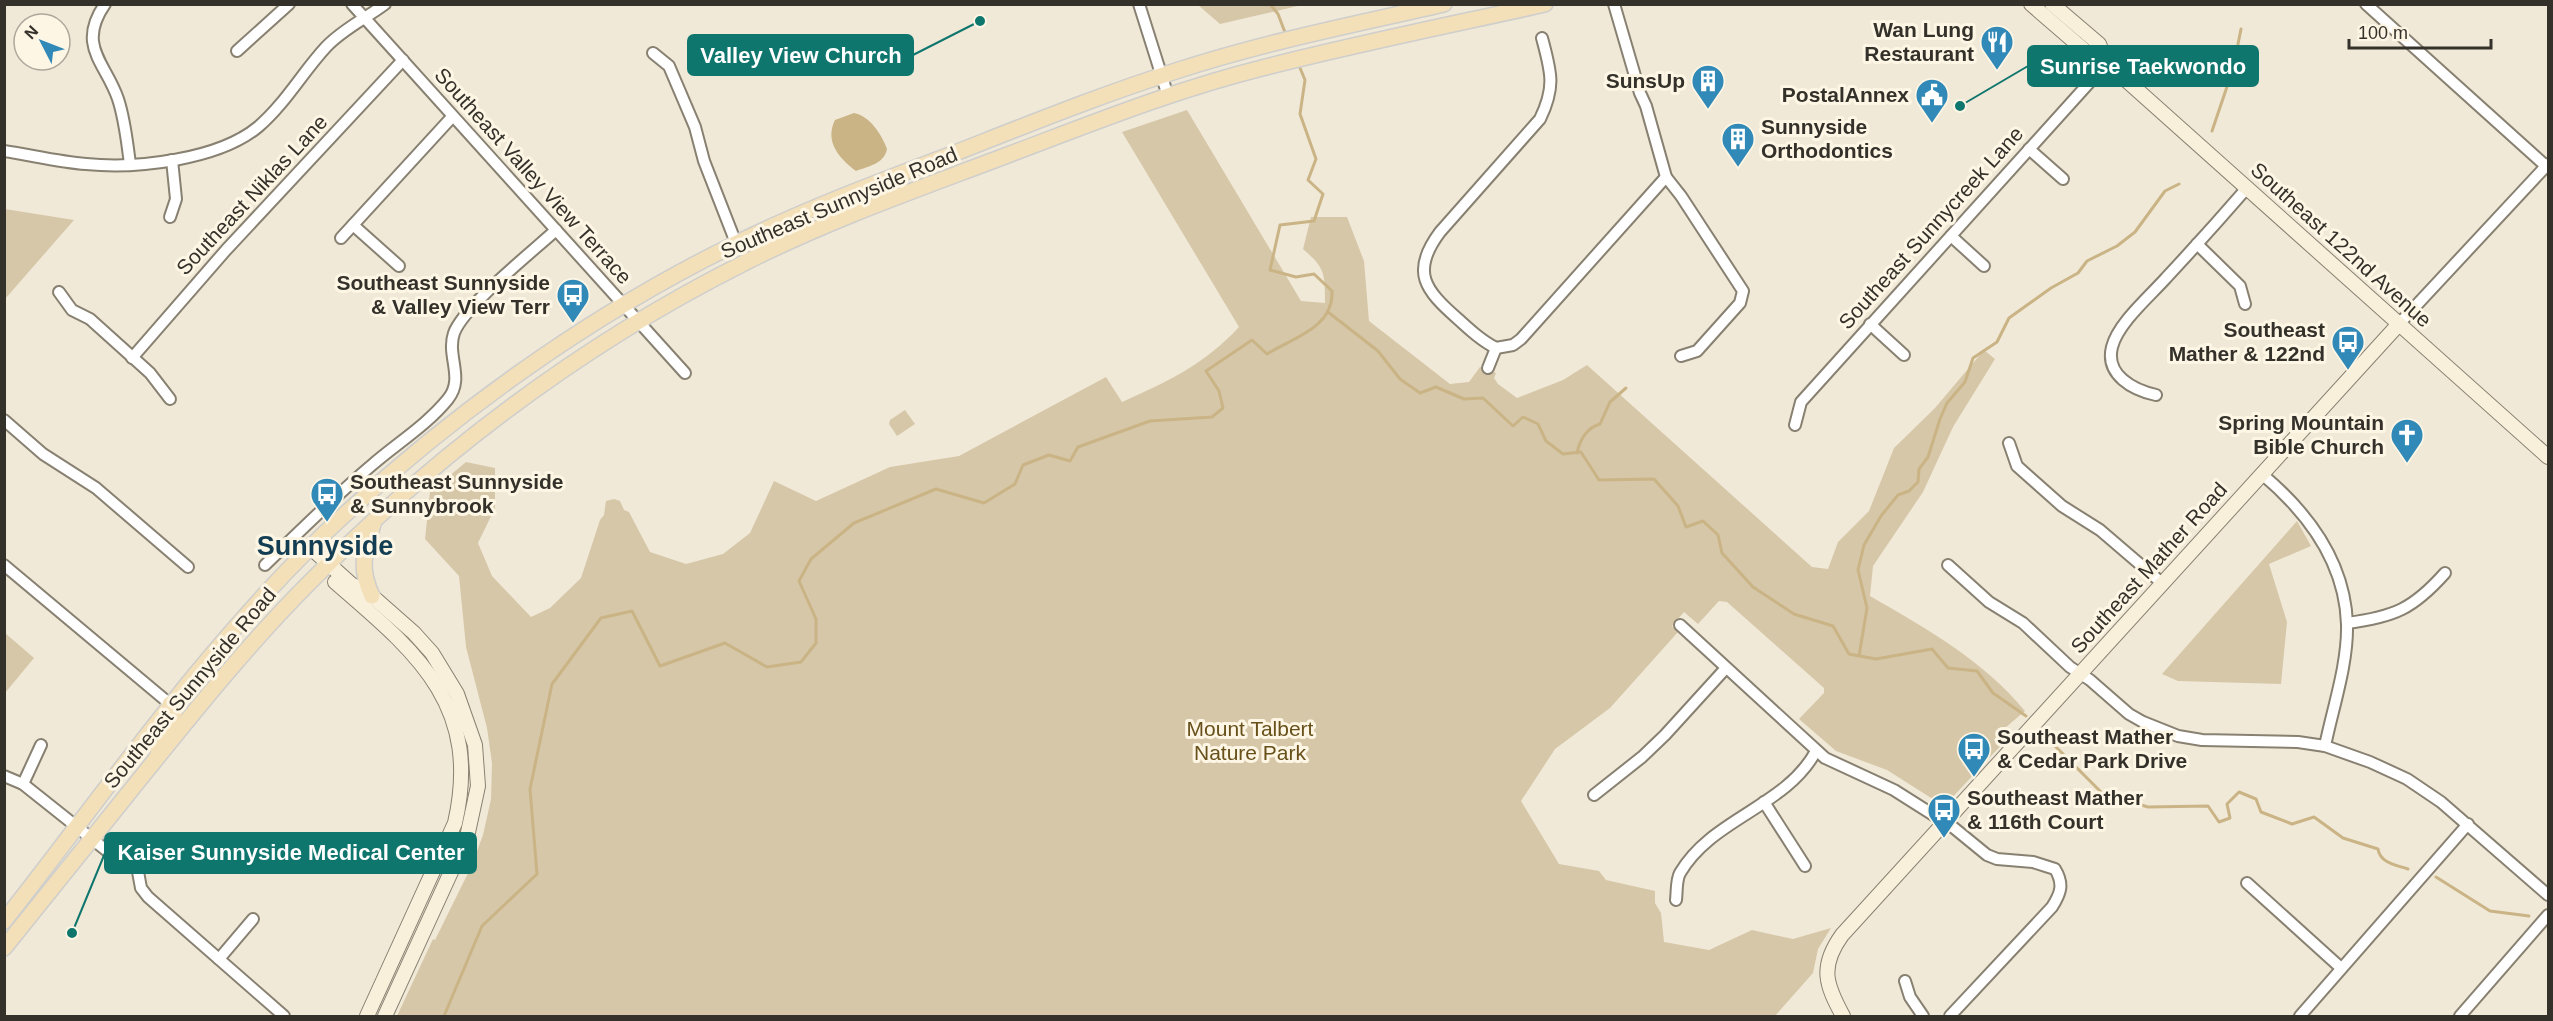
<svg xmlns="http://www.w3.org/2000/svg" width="2553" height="1021" font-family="Arial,sans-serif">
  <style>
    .green { fill: #d6c7a8 }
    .water { fill: #cab486 }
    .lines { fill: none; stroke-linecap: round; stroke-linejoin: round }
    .stream { stroke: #cab486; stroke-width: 3 }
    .street-casing { stroke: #888071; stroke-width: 14 }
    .secondary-casing { stroke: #888071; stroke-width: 16 }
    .primary-casing { stroke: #cececc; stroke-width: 18 }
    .street { stroke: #fff; stroke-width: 10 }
    .secondary { stroke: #f9f0db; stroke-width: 14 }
    .primary { stroke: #f4e0b8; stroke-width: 15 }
    .labels { text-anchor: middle; stroke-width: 6; stroke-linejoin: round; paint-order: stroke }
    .poi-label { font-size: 21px; font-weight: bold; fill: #34312b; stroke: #fef6e5; text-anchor: end }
    .street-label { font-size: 21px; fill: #34312b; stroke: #fef6e5 }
    .park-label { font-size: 21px; fill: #67501a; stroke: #fef6e5 }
    .district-label { font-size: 27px; font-weight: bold; fill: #133d53; stroke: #fef6e5 }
    .leader { fill: none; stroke: #0f766e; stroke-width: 2 }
    .callout-dot { fill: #0f766e; stroke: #fef6e5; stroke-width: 2 }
    .callout { fill: #0f766e; stroke: #0f766e; stroke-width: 2 }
    .callout-label { font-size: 22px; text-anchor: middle; font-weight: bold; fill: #fff }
  </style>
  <rect width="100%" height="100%" fill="#f1e9d8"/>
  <!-- green -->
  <g class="green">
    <polygon points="1198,5 1302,5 1220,24"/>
    <path d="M1187,110L1301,301L1325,303C1325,273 1325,268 1303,249L1311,217H1347L1364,261L1369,321L1450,384L1469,382L1480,367L1496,373L1494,378L1498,384L1517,398L1563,380L1587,365L1812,567L1828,569L1838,542L1869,511L1894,448L1935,408L1984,350L1995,359L1953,427L1923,492L1873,566L1870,596C1927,629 1983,660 2025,711L1998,734L2005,741L1949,801L1939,803L1887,770L1836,751L1799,719L1824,693V688L1727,602L1719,601L1698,624L1684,612L1672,626L1678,632L1610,708L1555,749L1521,801L1559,864L1599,871L1606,880L1655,891V903L1661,913L1664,942L1709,950L1752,930L1793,939L1831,928L1818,949L1813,973L1775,1016H397L433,939L435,940L471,867L483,835L491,799L492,763L487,728L466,647L459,576L425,539L430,492L466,462L495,468V508L478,543L492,576L531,617L550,608L581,578L600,520L604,515L606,501L614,499L620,501L624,510L629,512L650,552L686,564L723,554L750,533L774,481L816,501L890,467L959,456L1106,377L1122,402C1167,382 1205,364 1239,327L1122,132Z"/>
    <polygon points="5,209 74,220 5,299 4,209"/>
    <polygon points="905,410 915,424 897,436 889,424 890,420"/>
    <polygon points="2297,521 2311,546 2269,564 2287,622 2281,684 2178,681 2162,674"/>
    <polygon points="5,633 34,658 5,693"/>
  </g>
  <!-- water -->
  <path class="water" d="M854,113C870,116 882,135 887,149C884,164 869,166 856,171C840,159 824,142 835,120Z"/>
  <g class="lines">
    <!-- stream -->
    <g class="stream">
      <polyline points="1270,4 1278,14 1286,35"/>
      <polyline points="2212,131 2233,69 2241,29"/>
      <polyline points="1328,312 1378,351 1400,379 1420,393 1436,387 1464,399 1483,398 1513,426 1523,417 1538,424 1546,441 1563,454 1581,452 1599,480 1654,479 1678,506 1686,527 1703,521 1718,535 1722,553 1753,587 1794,614 1833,626 1849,654 1876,659 1932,649 1948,668 1977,671 1993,693 2026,716"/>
      <path d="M1577,453C1580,439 1587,428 1600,424L1610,402L1626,388"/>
      <polyline points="1859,656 1867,608 1858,570 1864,545 1881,516 1898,495 1909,491 1918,482 1919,469 1928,457 1940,419 1947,403 1965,382 1973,358 1997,342 2009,318 2051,288 2078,273 2087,261 2117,246 2135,232 2165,191 2179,184"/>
      <path d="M2045,736L2102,793L2148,807L2208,806L2219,822L2230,818L2227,804L2239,792L2256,799L2261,812L2292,824L2314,817L2343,838L2378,849C2380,863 2396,865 2408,869"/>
      <polyline points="2436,877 2490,911 2529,916"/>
      <path d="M444,1016L482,926L537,874L530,789L552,684L601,618L632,611L660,666L725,643L767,667L801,662L816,643V619L799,581L811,559L854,523L936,489L984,503L1015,484L1023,465L1049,455L1070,461L1078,447L1150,421L1212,417L1223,408L1219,391L1206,371L1252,340L1267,354C1292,338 1334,328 1332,291L1314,274L1296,277L1270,270L1280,225L1314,221L1323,194L1308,180L1316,159L1300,114L1305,80L1298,63"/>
    </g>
    <!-- street casing -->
    <g class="street-casing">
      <g id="street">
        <path d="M105,4C76,46 106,63 118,99C125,120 127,142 130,164"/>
        <polyline points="352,4 685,373"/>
        <polyline points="1139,4 1168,96"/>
        <polyline points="1614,4 1640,93 1646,106 1666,177 1681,196 1743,291 1740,303 1697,351 1681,356"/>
        <polyline points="2366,4 2547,167"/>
        <polyline points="237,51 289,4"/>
        <polyline points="653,53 669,66 695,127 704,161 736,243"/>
        <polyline points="2029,149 2063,179"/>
        <path d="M4,151C31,155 59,162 86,164C136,169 218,160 258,127C285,104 302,73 326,47C343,29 365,19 385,4"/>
        <polyline points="170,217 176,199 172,160"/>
        <polyline points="353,225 399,266"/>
        <polyline points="1951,236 1984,266"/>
        <polyline points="341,238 452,117"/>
        <polyline points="2197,244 2240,286 2245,304"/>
        <polyline points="59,292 72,310 90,319 150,373 170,399"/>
        <polyline points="1870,324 1904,355"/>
        <polyline points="2398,325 2548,164"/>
        <path d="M1496,348C1482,341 1470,330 1458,319C1425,290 1410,272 1440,232L1540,119C1556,86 1551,72 1542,38"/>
        <polyline points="1496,348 1513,345 1521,339 1666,177"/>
        <polyline points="132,358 226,250 403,60"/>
        <polyline points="1488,368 1496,348"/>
        <path d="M2156,395C2133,390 2105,375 2112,347C2118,323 2150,296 2166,278C2193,249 2220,219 2246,189"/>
        <polyline points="4,420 43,454 96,488 188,567"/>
        <polyline points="1795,425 1801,402 2107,63"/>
        <polyline points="2009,443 2017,466 2062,506 2100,530 2163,584"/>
        <path d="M2263,475C2308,513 2345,563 2347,624C2348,664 2333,707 2325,746"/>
        <polyline points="4,565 170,704"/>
        <path d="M265,565C300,531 334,497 372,465C396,444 427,425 448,399C465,378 446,356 454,333C464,306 532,252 556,230"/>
        <polyline points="1948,565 1989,602 2023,623 2070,667 2090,680 2129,714 2143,722 2178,736 2202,740 2298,742 2325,746 2370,762 2407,779 2441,802 2548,895"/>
        <path d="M2347,623C2394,617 2413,609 2445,573"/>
        <path d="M1680,625L1825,758L1894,790L1954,828L1987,855L1997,859L2033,862L2055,869C2064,884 2061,893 2052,907L1950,1016"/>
        <polyline points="4,776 23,784 111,854 121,859 136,861 141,888 148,897 284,1016"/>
        <polyline points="23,784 41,745"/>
        <polyline points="1594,795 1642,757 1665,735 1726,668"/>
        <polyline points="1764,802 1805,866"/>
        <polyline points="2247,883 2341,968"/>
        <path d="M1676,900C1677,892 1676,880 1680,873C1712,818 1786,807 1816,751"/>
        <polyline points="219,959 253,919"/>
        <polyline points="1905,981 1910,997 1923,1016"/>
        <polyline points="2300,1016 2468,824"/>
        <polyline points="2460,1016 2548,915"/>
      </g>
    </g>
    <!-- secondary casing -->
    <g class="secondary-casing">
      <g id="secondary">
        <polyline points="2031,4 2091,56 2107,63 2548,457"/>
        <polyline points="2052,4 2099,44 2107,63"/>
        <polyline points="311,548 351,584 372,596 414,633 432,653 457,694 475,745 478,786 467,837 385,1016"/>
        <path d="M335,582C416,652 482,704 455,823L367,1016"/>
        <path d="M1843,1016C1826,985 1819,967 1842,935L2398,325"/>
      </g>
    </g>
    <!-- primary casing -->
    <g class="primary-casing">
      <g id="primary">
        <path d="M372,596C358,566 365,551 374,521"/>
        <polyline points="158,754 160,736 175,711 170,704"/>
        <path d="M4,921C108,789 203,650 325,533C445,419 586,317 735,244C806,209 881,181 955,153C1029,124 1103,94 1179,70C1265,42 1356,24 1444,4"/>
        <path d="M4,948C45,897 86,846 127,795C186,722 244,648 310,582C437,454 584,343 746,262C829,220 918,189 1005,156C1090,124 1174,90 1262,68C1355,44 1450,25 1545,4"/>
      </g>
    </g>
    <!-- street -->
    <use href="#street" class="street"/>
    <!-- secondary -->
    <use href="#secondary" class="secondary"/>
    <!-- primary -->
    <use href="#primary" class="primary"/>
  </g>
  <!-- icons -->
  <defs>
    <g id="restaurant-pin" transform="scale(1.725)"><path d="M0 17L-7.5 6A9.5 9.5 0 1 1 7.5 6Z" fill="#3089b7" stroke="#fef6e5"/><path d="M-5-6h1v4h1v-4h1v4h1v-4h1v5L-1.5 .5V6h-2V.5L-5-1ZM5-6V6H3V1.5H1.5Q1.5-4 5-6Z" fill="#fff"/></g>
    <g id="building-pin" transform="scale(1.725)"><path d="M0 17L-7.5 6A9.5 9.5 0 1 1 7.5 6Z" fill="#3089b7" stroke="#fef6e5"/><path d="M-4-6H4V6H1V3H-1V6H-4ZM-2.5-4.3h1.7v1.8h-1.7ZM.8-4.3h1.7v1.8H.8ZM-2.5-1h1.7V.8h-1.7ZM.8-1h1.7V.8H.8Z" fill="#fff"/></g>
    <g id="civic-pin" transform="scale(1.725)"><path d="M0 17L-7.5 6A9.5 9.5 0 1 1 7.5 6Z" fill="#3089b7" stroke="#fef6e5"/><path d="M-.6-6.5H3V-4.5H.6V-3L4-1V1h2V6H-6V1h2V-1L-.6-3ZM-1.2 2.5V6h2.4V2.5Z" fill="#fff"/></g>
    <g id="bus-pin" transform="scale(1.725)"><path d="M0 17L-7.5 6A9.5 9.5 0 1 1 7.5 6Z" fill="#3089b7" stroke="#fef6e5"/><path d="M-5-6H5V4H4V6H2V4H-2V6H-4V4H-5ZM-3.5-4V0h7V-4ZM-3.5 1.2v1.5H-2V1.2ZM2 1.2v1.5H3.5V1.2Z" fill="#fff"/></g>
    <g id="church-pin" transform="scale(1.725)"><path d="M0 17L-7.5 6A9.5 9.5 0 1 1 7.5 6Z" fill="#3089b7" stroke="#fef6e5"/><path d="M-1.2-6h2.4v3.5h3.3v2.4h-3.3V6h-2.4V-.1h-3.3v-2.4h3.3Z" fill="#fff"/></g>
  </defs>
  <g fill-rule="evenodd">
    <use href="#restaurant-pin" x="1997" y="42"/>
    <use href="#building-pin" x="1708" y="81"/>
    <use href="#civic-pin" x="1932" y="95"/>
    <use href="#building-pin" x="1738" y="139"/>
    <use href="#bus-pin" x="573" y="295"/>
    <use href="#bus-pin" x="2348" y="342"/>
    <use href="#church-pin" x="2407" y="435"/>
    <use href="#bus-pin" x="327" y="494"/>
    <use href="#bus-pin" x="1974" y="749"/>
    <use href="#bus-pin" x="1944" y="810"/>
  </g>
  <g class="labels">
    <!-- poi labels -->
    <g class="poi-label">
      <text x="1974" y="37">Wan Lung<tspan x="1974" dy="24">Restaurant</tspan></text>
      <text x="1685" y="88">SunsUp</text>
      <text x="1909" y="102">PostalAnnex</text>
      <text x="1761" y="134" text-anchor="start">Sunnyside<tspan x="1761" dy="24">Orthodontics</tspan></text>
      <text x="550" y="290">Southeast Sunnyside<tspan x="550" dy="24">&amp; Valley View Terr</tspan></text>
      <text x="2325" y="337">Southeast<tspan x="2325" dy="24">Mather &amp; 122nd</tspan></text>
      <text x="2384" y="430">Spring Mountain<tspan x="2384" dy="24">Bible Church</tspan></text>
      <text x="350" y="489" text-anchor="start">Southeast Sunnyside<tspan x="350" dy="24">&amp; Sunnybrook</tspan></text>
      <text x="1997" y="744" text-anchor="start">Southeast Mather<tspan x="1997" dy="24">&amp; Cedar Park Drive</tspan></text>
      <text x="1967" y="805" text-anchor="start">Southeast Mather<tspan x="1967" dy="24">&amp; 116th Court</tspan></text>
    </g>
    <!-- street labels -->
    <g class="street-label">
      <text transform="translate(533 176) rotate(48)" y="7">Southeast Valley View Terrace</text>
      <text transform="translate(252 195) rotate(-47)" y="7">Southeast Niklas Lane</text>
      <text transform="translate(839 203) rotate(-23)" y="7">Southeast Sunnyside Road</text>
      <text transform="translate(1931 228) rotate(-48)" y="7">Southeast Sunnycreek Lane</text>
      <text transform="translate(2341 245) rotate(42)" y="7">Southeast 122nd Avenue</text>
      <text transform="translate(2149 568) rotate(-48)" y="7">Southeast Mather Road</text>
      <text transform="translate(190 688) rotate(-50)" y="7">Southeast Sunnyside Road</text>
    </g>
    <!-- park labels -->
    <g class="park-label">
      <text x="1250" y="736">Mount Talbert<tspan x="1250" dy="24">Nature Park</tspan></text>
    </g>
    <!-- district labels -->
    <g class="district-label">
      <text x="325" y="555">Sunnyside</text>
    </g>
  </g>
  <!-- callouts -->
  <path class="leader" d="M980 21L913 55M1960 106L2028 66M72 933L105 853"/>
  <g class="callout-dot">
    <circle cx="980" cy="21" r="6"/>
    <circle cx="1960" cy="106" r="6"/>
    <circle cx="72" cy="933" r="6"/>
  </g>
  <g class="callout">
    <rect x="688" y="35" width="225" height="40" rx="6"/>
    <rect x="2028" y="46" width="230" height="40" rx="6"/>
    <rect x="105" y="833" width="371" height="40" rx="6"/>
  </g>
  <g class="callout-label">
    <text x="801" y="63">Valley View Church</text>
    <text x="2143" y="74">Sunrise Taekwondo</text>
    <text x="291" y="860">Kaiser Sunnyside Medical Center</text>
  </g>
  <!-- border -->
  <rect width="2553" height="1021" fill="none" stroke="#34312b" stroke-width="12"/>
  <!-- north arrow -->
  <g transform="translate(42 42) rotate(312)"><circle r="28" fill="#fef6e5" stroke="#ada79b" stroke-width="1.5"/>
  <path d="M0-4.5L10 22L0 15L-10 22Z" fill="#3089b7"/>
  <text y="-9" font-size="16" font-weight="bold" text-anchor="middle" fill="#34312b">N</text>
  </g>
  <!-- scale -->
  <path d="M2349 39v9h142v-9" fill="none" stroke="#34312b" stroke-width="3"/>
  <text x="2358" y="39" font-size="18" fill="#34312b" stroke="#fef6e5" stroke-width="4.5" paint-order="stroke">100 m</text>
</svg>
